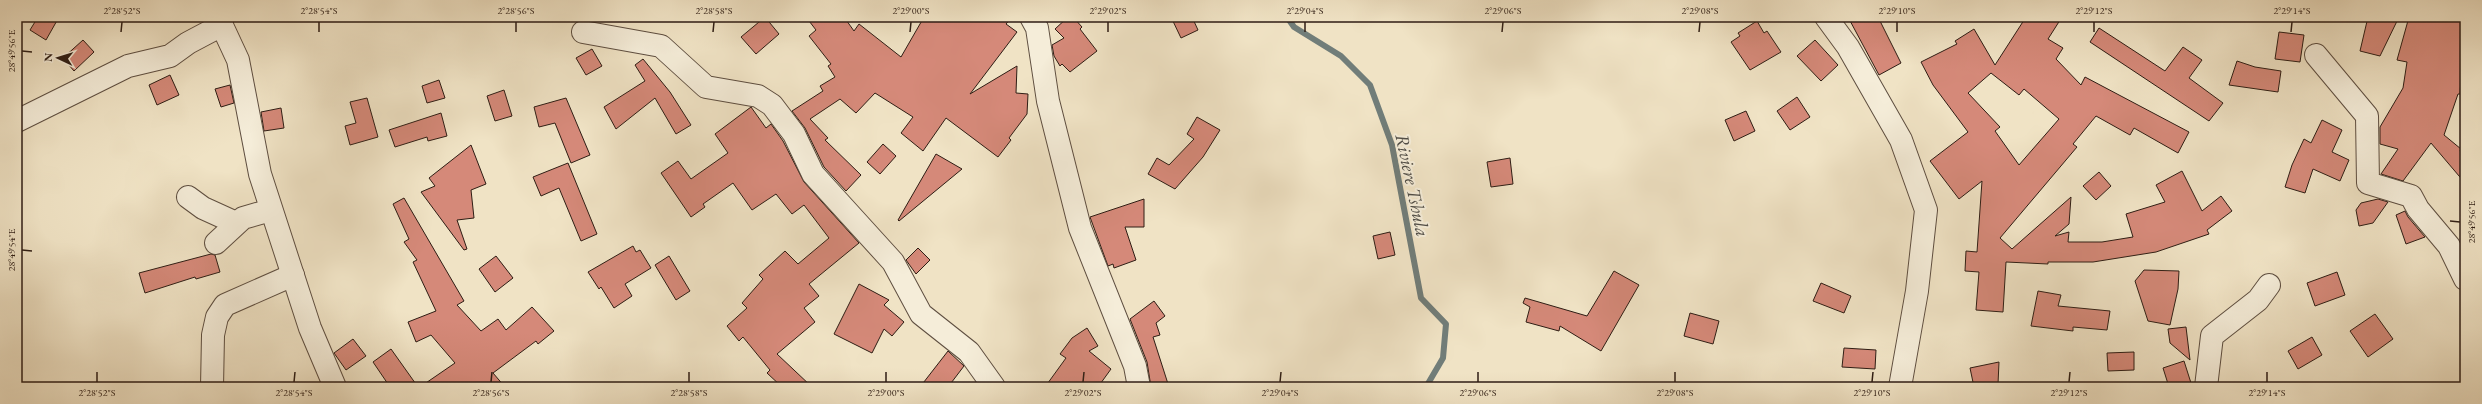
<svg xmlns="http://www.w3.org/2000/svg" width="2482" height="404" font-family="'EB Garamond',serif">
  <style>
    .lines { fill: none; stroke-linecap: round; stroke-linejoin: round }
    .stream { stroke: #717d79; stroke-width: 6 }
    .building { fill: #d58979; stroke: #2e1d14; fill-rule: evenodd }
    .street-casing { stroke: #5e4e40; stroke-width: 24 }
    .street { stroke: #f5edd9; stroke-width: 22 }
    .ticks { fill: none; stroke: #2e1d14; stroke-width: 1.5 }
    .labels { text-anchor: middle; stroke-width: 4; stroke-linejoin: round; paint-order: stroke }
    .water-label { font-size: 19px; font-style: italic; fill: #4f4d47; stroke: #f5edd9 }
    .neatline { fill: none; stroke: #2e1d14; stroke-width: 1.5 }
    .ticks-label { font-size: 10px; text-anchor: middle; fill: #2e1d14 }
  </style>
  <rect width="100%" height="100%" fill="#f0e3c5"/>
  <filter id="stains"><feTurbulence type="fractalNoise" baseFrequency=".005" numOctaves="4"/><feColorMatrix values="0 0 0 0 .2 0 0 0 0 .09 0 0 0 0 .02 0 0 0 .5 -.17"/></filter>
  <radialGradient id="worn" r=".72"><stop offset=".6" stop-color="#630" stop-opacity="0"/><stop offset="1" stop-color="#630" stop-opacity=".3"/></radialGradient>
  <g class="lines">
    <!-- stream -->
    <polyline class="stream" points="1287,17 1294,27 1341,56 1370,85 1392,145 1421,298 1446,324 1443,358 1426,387"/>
  </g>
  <!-- building -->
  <g class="building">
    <polygon points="38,17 59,17 46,40 30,30"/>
    <polygon points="765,17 779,34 756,54 741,37"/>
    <polygon points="806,17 844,17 854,31 859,24 901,57 924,17 1012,17 1006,24 1017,32 970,94 1017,66 1016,93 1028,94 1027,114 1009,138 1011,140 998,157 946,118 923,151 901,133 913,117 875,93 856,113 840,99 810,119 828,138 825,140 861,175 846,191 824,167 805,128 792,111 823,91 820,86 835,77 828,66 831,64 809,36 816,30"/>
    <polygon points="1068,17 1073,17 1082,27 1080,29 1097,51 1070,72 1062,64 1060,66 1054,56 1052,45 1064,38 1055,29"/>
    <polygon points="1171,17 1192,17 1198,30 1181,38"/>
    <polygon points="1848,17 1878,17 1901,63 1879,75"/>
    <path d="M2026,17H2062L2048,39L2063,48L2056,59L2081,85L2085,77L2189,132L2178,153L2134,128L2130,135L2096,116L2073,144L2077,147L2000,238L2012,249L2071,197L2069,224L2055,236L2069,232L2068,242H2102L2133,237L2126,214L2165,202L2156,185L2182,171L2202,211L2221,196L2232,211L2207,230L2209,234L2156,252L2093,262H2048V264L2006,262L2003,312L1976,310L1979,272L1965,271L1966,251L1977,252L1982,181L1959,199L1930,161L1968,132L1933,85L1921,62L1957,44L1955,41L1974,29L1995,65ZM1991,73L2019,95L2024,89L2059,119L2019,165L1995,131L2000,127L1968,93Z"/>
    <polygon points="2368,17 2399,17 2380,56 2360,51"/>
    <polygon points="2409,17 2465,17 2460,94 2458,94 2444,135 2461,149 2460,151 2465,157 2465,183 2431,143 2403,181 2381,174 2398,149 2380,144 2380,127 2403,88 2407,62 2397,60"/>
    <polygon points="1757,21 1764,33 1767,31 1781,52 1750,70 1731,42 1740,36 1738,33"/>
    <polygon points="2099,28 2165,71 2183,47 2202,60 2189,78 2223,103 2209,121 2090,42"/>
    <polygon points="2279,32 2304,35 2300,62 2275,59"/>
    <polygon points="83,40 94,52 74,71 63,58"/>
    <polygon points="1815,40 1838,65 1821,81 1797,56"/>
    <polygon points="592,49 602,66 586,75 576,58"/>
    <polygon points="643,59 670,92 691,125 676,134 655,98 616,129 604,107 645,81 635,65"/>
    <polygon points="2237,61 2255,67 2281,71 2278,92 2229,85"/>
    <polygon points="170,75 179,95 157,105 149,85"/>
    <polygon points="439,80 445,98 427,103 422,86"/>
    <polygon points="230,85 234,103 221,107 215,89"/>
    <polygon points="504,90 512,116 495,121 487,96"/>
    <polygon points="1797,97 1810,117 1790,130 1777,111"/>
    <polygon points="367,98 378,137 350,145 345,126 356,123 350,102"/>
    <polygon points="566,98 590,155 571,163 555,123 539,127 534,107"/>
    <polygon points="751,107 766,128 771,124 783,141 804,182 859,243 809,284 819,296 804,308 815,322 777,354 812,387 782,387 767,373 770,370 743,337 739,341 727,326 747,308 742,303 763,279 759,275 785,251 798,264 829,238 804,205 792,214 776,194 752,210 733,183 703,204 705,207 691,217 661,173 678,161 691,179 728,153 715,134"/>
    <polygon points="281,108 284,128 264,131 261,112"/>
    <polygon points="1746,111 1755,131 1734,141 1725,120"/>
    <polygon points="441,113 447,136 428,141 427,137 395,147 389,130"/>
    <polygon points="1197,117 1220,130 1203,157 1175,189 1148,174 1157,158 1169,165 1194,139 1187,134"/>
    <polygon points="2322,120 2342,130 2332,152 2349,160 2340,181 2313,169 2305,193 2285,187 2292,165 2304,139 2311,143"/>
    <polygon points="883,144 896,156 880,174 867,162"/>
    <polygon points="471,145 486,184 471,190 474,218 457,220 467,249 464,250 421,192 435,186 429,178"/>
    <polygon points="936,154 962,169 899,221 898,220"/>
    <polygon points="1510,158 1513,184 1491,187 1487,162"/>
    <polygon points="568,163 597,234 581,241 559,188 541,196 533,177"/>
    <polygon points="2099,172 2111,186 2096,200 2083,186"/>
    <polygon points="404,198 464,301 457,305 481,331 498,319 506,330 532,307 554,331 538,344 536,341 493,373 505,387 420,387 455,363 431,335 416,342 408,322 436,311 413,262 417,260 404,242 409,239 393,204"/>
    <polygon points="1144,199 1144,227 1125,227 1136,260 1114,268 1113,264 1108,266 1090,217"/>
    <polygon points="2378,199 2388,202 2373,223 2359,226 2356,210 2361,203"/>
    <polygon points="2405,211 2408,217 2425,237 2406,244 2396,215"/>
    <polygon points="1390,232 1395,255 1378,259 1373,236"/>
    <polygon points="633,246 636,252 640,250 651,268 625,284 632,296 614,308 601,287 599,289 588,272"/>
    <polygon points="918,248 930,260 916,274 906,260"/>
    <polygon points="211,254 215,255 220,272 196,279 195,277 145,293 139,273"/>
    <polygon points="496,256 513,278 495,292 479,269"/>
    <polygon points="669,256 690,291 676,300 655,265"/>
    <polygon points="2144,270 2179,271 2178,289 2170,325 2148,321 2135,281"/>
    <polygon points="1614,271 1639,285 1601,351 1560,326 1559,331 1526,322 1530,307 1523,303 1525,298 1587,316"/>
    <polygon points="2337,272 2345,295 2315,306 2307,283"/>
    <polygon points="1821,283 1851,296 1844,313 1813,301"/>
    <polygon points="859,284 889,300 884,305 904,322 892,336 884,329 872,353 834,334"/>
    <polygon points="2038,291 2061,295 2058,306 2110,311 2107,330 2073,327 2073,331 2031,326"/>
    <polygon points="1154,301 1165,316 1156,323 1160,335 1153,337 1169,387 1151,387 1147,362 1130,319"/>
    <polygon points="1690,313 1719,321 1713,344 1684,336"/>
    <polygon points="2375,314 2393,339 2368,357 2350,331"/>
    <polygon points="2186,327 2190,360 2170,343 2168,329"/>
    <polygon points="1087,328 1098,346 1089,351 1111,369 1098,387 1045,387 1066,358 1060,354 1072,338"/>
    <polygon points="2312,337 2322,355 2298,369 2288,351"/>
    <polygon points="353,339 366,356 346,370 334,353"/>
    <polygon points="1844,348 1876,350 1875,369 1842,367"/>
    <polygon points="391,349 418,387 390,387 373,362"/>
    <polygon points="948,351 964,366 948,387 920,387"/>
    <polygon points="2134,352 2134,370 2108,371 2107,353"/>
    <polygon points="2184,361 2191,383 2169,387 2163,368"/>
    <polygon points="1999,362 1998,384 1974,387 1970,368"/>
  </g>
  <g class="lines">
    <!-- street casing -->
    <g class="street-casing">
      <g id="street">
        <polyline points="218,17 238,60 260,174 310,328 335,387"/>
        <polyline points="1031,17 1037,28 1048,101 1080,228 1135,366 1139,387"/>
        <polyline points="1826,17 1848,47 1901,140 1926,210 1917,291 1900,387"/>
        <polyline points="583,32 661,46 706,87 758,96 772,105 794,134 813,174 893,262 921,314 969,352 994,387"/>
        <polyline points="2316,55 2367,116 2368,183 2411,196 2418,209 2449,246 2465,279"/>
        <polyline points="17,121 128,66 170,56 188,43 222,25"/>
        <polyline points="188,197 203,208 236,223"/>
        <polyline points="216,243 243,218 271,210"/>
        <polyline points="212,387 213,335 217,317 225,305 293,275"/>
        <polyline points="2206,387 2212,336 2258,300 2269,285"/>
      </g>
    </g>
    <!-- street -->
    <use href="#street" class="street"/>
  </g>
  <!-- ticks -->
  <path class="ticks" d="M121,32L122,22M319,32V22M516,32V22M713,32L714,22M910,32L911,22M1108,32V22M1305,32V22M1502,32L1503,22M1699,32L1700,22M1897,32V22M2094,32V22M2291,32L2292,22M22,51L32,52M2450,221L2460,222M22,250L32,251M97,382V372M294,382L295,372M491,382L492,372M689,382V372M886,382V372M1083,382L1084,372M1280,382L1281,372M1478,382V372M1675,382V372M1872,382L1873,372M2069,382L2070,372M2267,382V372"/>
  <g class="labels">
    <!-- water labels -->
    <g class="water-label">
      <text transform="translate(1413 185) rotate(78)" y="7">Riviere Tshula</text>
    </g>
  </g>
  <!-- margin -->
  <rect width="2482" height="404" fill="none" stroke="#f0e3c5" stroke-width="44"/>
  <!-- north arrow -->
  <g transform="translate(58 58) rotate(274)" stroke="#f5edd9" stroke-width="3" paint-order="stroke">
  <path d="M0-3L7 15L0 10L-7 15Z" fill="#2e1d14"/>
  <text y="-6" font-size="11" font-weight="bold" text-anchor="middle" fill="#2e1d14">N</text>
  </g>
  <rect x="22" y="22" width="2438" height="360" class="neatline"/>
  <g class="ticks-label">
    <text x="122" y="14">2°28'52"S</text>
    <text x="319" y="14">2°28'54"S</text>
    <text x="516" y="14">2°28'56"S</text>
    <text x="714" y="14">2°28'58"S</text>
    <text x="911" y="14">2°29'00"S</text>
    <text x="1108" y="14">2°29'02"S</text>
    <text x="1305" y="14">2°29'04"S</text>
    <text x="1503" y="14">2°29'06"S</text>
    <text x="1700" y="14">2°29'08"S</text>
    <text x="1897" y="14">2°29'10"S</text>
    <text x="2094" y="14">2°29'12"S</text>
    <text x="2292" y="14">2°29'14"S</text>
    <text transform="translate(11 51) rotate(-90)" y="4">28°49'56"E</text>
    <text transform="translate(2471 222) rotate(-90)" y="4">28°49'56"E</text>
    <text transform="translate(11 250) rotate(-90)" y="4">28°49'54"E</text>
    <text x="97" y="396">2°28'52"S</text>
    <text x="294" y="396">2°28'54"S</text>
    <text x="491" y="396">2°28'56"S</text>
    <text x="689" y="396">2°28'58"S</text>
    <text x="886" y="396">2°29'00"S</text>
    <text x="1083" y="396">2°29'02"S</text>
    <text x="1280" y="396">2°29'04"S</text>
    <text x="1478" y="396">2°29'06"S</text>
    <text x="1675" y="396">2°29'08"S</text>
    <text x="1872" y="396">2°29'10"S</text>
    <text x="2069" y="396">2°29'12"S</text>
    <text x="2267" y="396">2°29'14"S</text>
  </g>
  <rect width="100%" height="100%" filter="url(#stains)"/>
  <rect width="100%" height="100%" fill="url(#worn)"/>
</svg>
